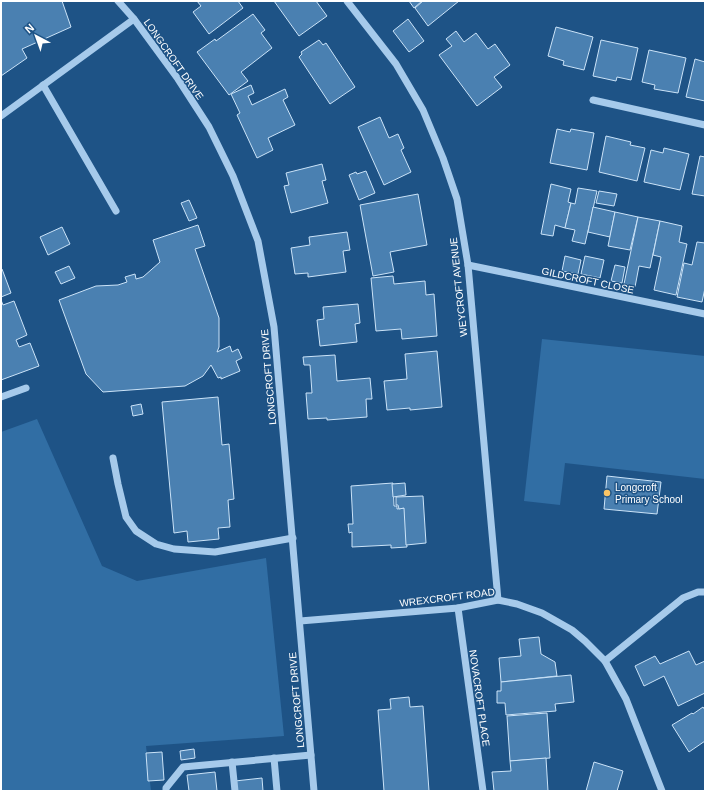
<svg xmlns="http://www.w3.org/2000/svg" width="706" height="792" font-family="Helvetica,sans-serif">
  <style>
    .green { fill: #316ea4 }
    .building { fill: #4a80b1; stroke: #cbe3f8 }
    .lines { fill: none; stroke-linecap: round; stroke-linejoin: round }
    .minor { stroke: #a6caeb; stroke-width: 7 }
    .poi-dot { fill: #fac465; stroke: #1e5386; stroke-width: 1.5 }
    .labels { text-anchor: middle; stroke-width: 3; stroke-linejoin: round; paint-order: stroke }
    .street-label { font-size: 10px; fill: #fff; stroke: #1e5386 }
    .poi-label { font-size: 10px; fill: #fff; stroke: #1e5386; text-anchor: start }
  </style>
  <rect width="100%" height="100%" fill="#1e5386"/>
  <!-- green -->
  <g class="green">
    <polygon points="542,339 705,356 705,479 565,463 560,505 524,501"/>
    <polygon points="37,419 102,566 137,581 266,558 284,736 146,746 151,791 1,791 1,432"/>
  </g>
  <!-- building -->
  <g class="building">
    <polygon points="1,1 62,1 71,27 22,49 27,58 1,76"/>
    <polygon points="197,1 238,1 243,8 209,34 193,12 201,6"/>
    <polygon points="274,1 316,1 327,16 299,36"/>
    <polygon points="409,1 422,1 414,8"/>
    <polygon points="423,1 459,1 428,26 415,8"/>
    <polygon points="253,14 265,30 261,33 272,48 241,72 248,81 229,95 197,52 215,39 216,41"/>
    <polygon points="408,19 424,41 409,52 393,31"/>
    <polygon points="556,27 593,37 584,70 563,65 564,61 548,56"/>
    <polygon points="456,31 464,42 476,33 488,49 495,44 510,65 494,77 502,87 477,106 439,55 452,46 446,39"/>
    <polygon points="319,40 323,45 326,43 355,87 330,104 299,57 302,54 301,52"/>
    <polygon points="601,40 638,48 631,80 617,77 616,81 593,76"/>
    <polygon points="649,50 686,58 678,93 654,89 655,85 642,82"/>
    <polygon points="695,59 705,62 705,101 686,97"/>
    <polygon points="251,85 254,93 248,96 252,105 285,89 288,97 283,100 295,125 268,138 273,150 257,158 237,115 240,113 231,94"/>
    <polygon points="380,117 389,138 398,134 404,148 401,150 411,172 384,185 358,127"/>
    <polygon points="557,129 570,132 571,129 594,133 587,170 550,163"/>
    <polygon points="606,136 631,142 630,145 645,148 637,181 599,172"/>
    <polygon points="664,148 689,154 680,190 644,182 651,150 663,153"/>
    <polygon points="700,156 705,157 705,196 692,194"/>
    <polygon points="322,164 326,180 322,181 328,203 291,213 284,186 289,185 286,173"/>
    <polygon points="366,171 375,193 359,200 349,175 356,172 357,174"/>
    <polygon points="551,184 571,189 568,202 571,203 565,228 555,225 553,236 541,234"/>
    <polygon points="578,188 597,191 585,244 572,241 575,230 565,228 571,203 575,204"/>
    <polygon points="599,191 617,194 614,206 596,203"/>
    <polygon points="418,194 427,245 390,252 394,272 373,276 360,205"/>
    <polygon points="189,200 197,218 189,221 181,203"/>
    <polygon points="593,207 615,212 610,237 588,232"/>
    <polygon points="615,212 638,217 630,250 608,246"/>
    <polygon points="638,217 660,221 650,268 639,266 635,287 624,284"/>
    <polygon points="660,221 682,226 679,242 687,244 676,295 654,290 661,257 653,255"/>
    <polygon points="198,225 205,246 195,249 219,318 219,347 217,352 230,346 232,352 238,349 242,358 236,361 240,371 221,379 221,377 218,378 211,365 203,376 185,386 103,392 86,374 59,300 96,286 118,285 127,282 125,277 135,274 136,279 143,277 160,262 153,240"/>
    <polygon points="62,227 70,244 48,255 40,237"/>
    <polygon points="347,232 350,250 343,251 346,272 308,277 308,273 295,274 291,248 310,245 309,237"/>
    <polygon points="697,242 705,243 705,288 702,302 677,297 684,263 692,265"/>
    <polygon points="565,256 581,260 578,274 562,271"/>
    <polygon points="585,256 604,260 600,278 581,274"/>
    <polygon points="615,265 625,267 622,283 611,281"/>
    <polygon points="69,266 75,278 61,284 55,272"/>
    <polygon points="2,269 11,293 1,297 1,270"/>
    <polygon points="393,276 394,284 425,281 426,295 434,294 437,336 402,339 401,329 376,331 371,278"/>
    <polygon points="1,300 3,305 14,301 27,335 16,340 19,347 30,343 39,366 1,380"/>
    <polygon points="358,304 360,323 355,324 357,342 320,346 317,320 324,319 323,307"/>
    <polygon points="437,351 442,407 410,410 410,408 387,410 384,381 407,379 405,354"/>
    <polygon points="335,355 337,381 370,378 372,399 366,399 367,417 327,420 327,418 308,419 306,393 312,393 310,365 304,365 303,357"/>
    <polygon points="218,397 222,445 229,444 234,499 228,500 230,527 218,528 219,539 188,542 187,531 174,533 162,402"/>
    <polygon points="141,404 143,414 133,416 131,406"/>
    <polygon points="607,476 661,482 657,514 604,509"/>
    <polygon points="393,483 394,506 397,506 397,509 405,508 407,547 391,548 391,545 352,547 352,532 349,533 348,524 353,524 351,486"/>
    <polygon points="405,483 406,495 393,497 392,484"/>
    <polygon points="423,496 426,543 406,545 404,508 399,509 398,505 396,505 396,497"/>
    <polygon points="539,637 541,654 555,662 557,676 501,682 499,658 521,656 519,639"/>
    <polygon points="689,651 696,665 705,661 705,693 678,706 664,676 644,686 635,666 655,656 660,664"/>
    <polygon points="571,675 574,702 555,704 556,711 506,715 505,703 497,703 497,691 501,691 501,682"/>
    <polygon points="409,697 410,707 423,706 429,791 384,791 378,710 391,709 390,699"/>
    <polygon points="703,707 705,710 705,741 689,752 672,725 692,713 693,714"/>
    <polygon points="547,713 550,758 510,761 507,716"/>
    <polygon points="194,749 195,758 181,760 180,751"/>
    <polygon points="162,752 164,780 148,781 146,753"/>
    <polygon points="546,758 548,791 494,791 492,772 511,771 510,761"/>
    <polygon points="594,762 623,771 617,791 586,791"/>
    <polygon points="215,772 217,791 189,791 187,775"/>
    <polygon points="262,778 263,791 236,791 235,781"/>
  </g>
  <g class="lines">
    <!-- minor -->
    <g class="minor">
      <polyline points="118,1 134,19 178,79 209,127 233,176 258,241 274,327 314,791"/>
      <polyline points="347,1 396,64 423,110 443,158 457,199 468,265 498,600"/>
      <polyline points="43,85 116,211"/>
      <polyline points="593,100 705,125"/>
      <polyline points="1,116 134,19"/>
      <polyline points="468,265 705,314"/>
      <polyline points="1,397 26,388"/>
      <polyline points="113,458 118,484 126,517 136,531 156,544 174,549 215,552 293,538"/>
      <polyline points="458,608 483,791"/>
      <polyline points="300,621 458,608 498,600 517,604 542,613 572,630 585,641 605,661 626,699 662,791"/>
      <polyline points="605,661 683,598 698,592 705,592"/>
      <polyline points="274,758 277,791"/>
      <polyline points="232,762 235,791"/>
      <polyline points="166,791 166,788 183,767 311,755"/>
    </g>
  </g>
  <!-- markers -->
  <circle class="poi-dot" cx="607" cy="493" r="4"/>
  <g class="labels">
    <!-- street labels -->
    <g class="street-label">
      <text transform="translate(174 59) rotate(55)" y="4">LONGCROFT DRIVE</text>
      <text transform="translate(588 280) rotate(12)" y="4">GILDCROFT CLOSE</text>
      <text transform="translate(458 287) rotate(-96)" y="4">WEYCROFT AVENUE</text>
      <text transform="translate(268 377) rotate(-95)" y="4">LONGCROFT DRIVE</text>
      <text transform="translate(447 597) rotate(-7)" y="4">WREXCROFT ROAD</text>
      <text transform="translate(480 698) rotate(82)" y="4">NOVACROFT PLACE</text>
      <text transform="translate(296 700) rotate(-95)" y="4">LONGCROFT DRIVE</text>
    </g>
    <!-- poi labels -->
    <g class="poi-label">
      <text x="615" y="491">Longcroft<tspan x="615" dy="12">Primary School</tspan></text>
    </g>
  </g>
  <!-- border -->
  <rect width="706" height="792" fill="none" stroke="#ffffff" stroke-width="4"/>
  <!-- north arrow -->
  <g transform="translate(36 36) rotate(319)" stroke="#1e5386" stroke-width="3" paint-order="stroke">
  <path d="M0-3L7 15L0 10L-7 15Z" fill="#ffffff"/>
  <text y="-6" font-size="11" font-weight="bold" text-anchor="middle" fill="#ffffff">N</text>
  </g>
</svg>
